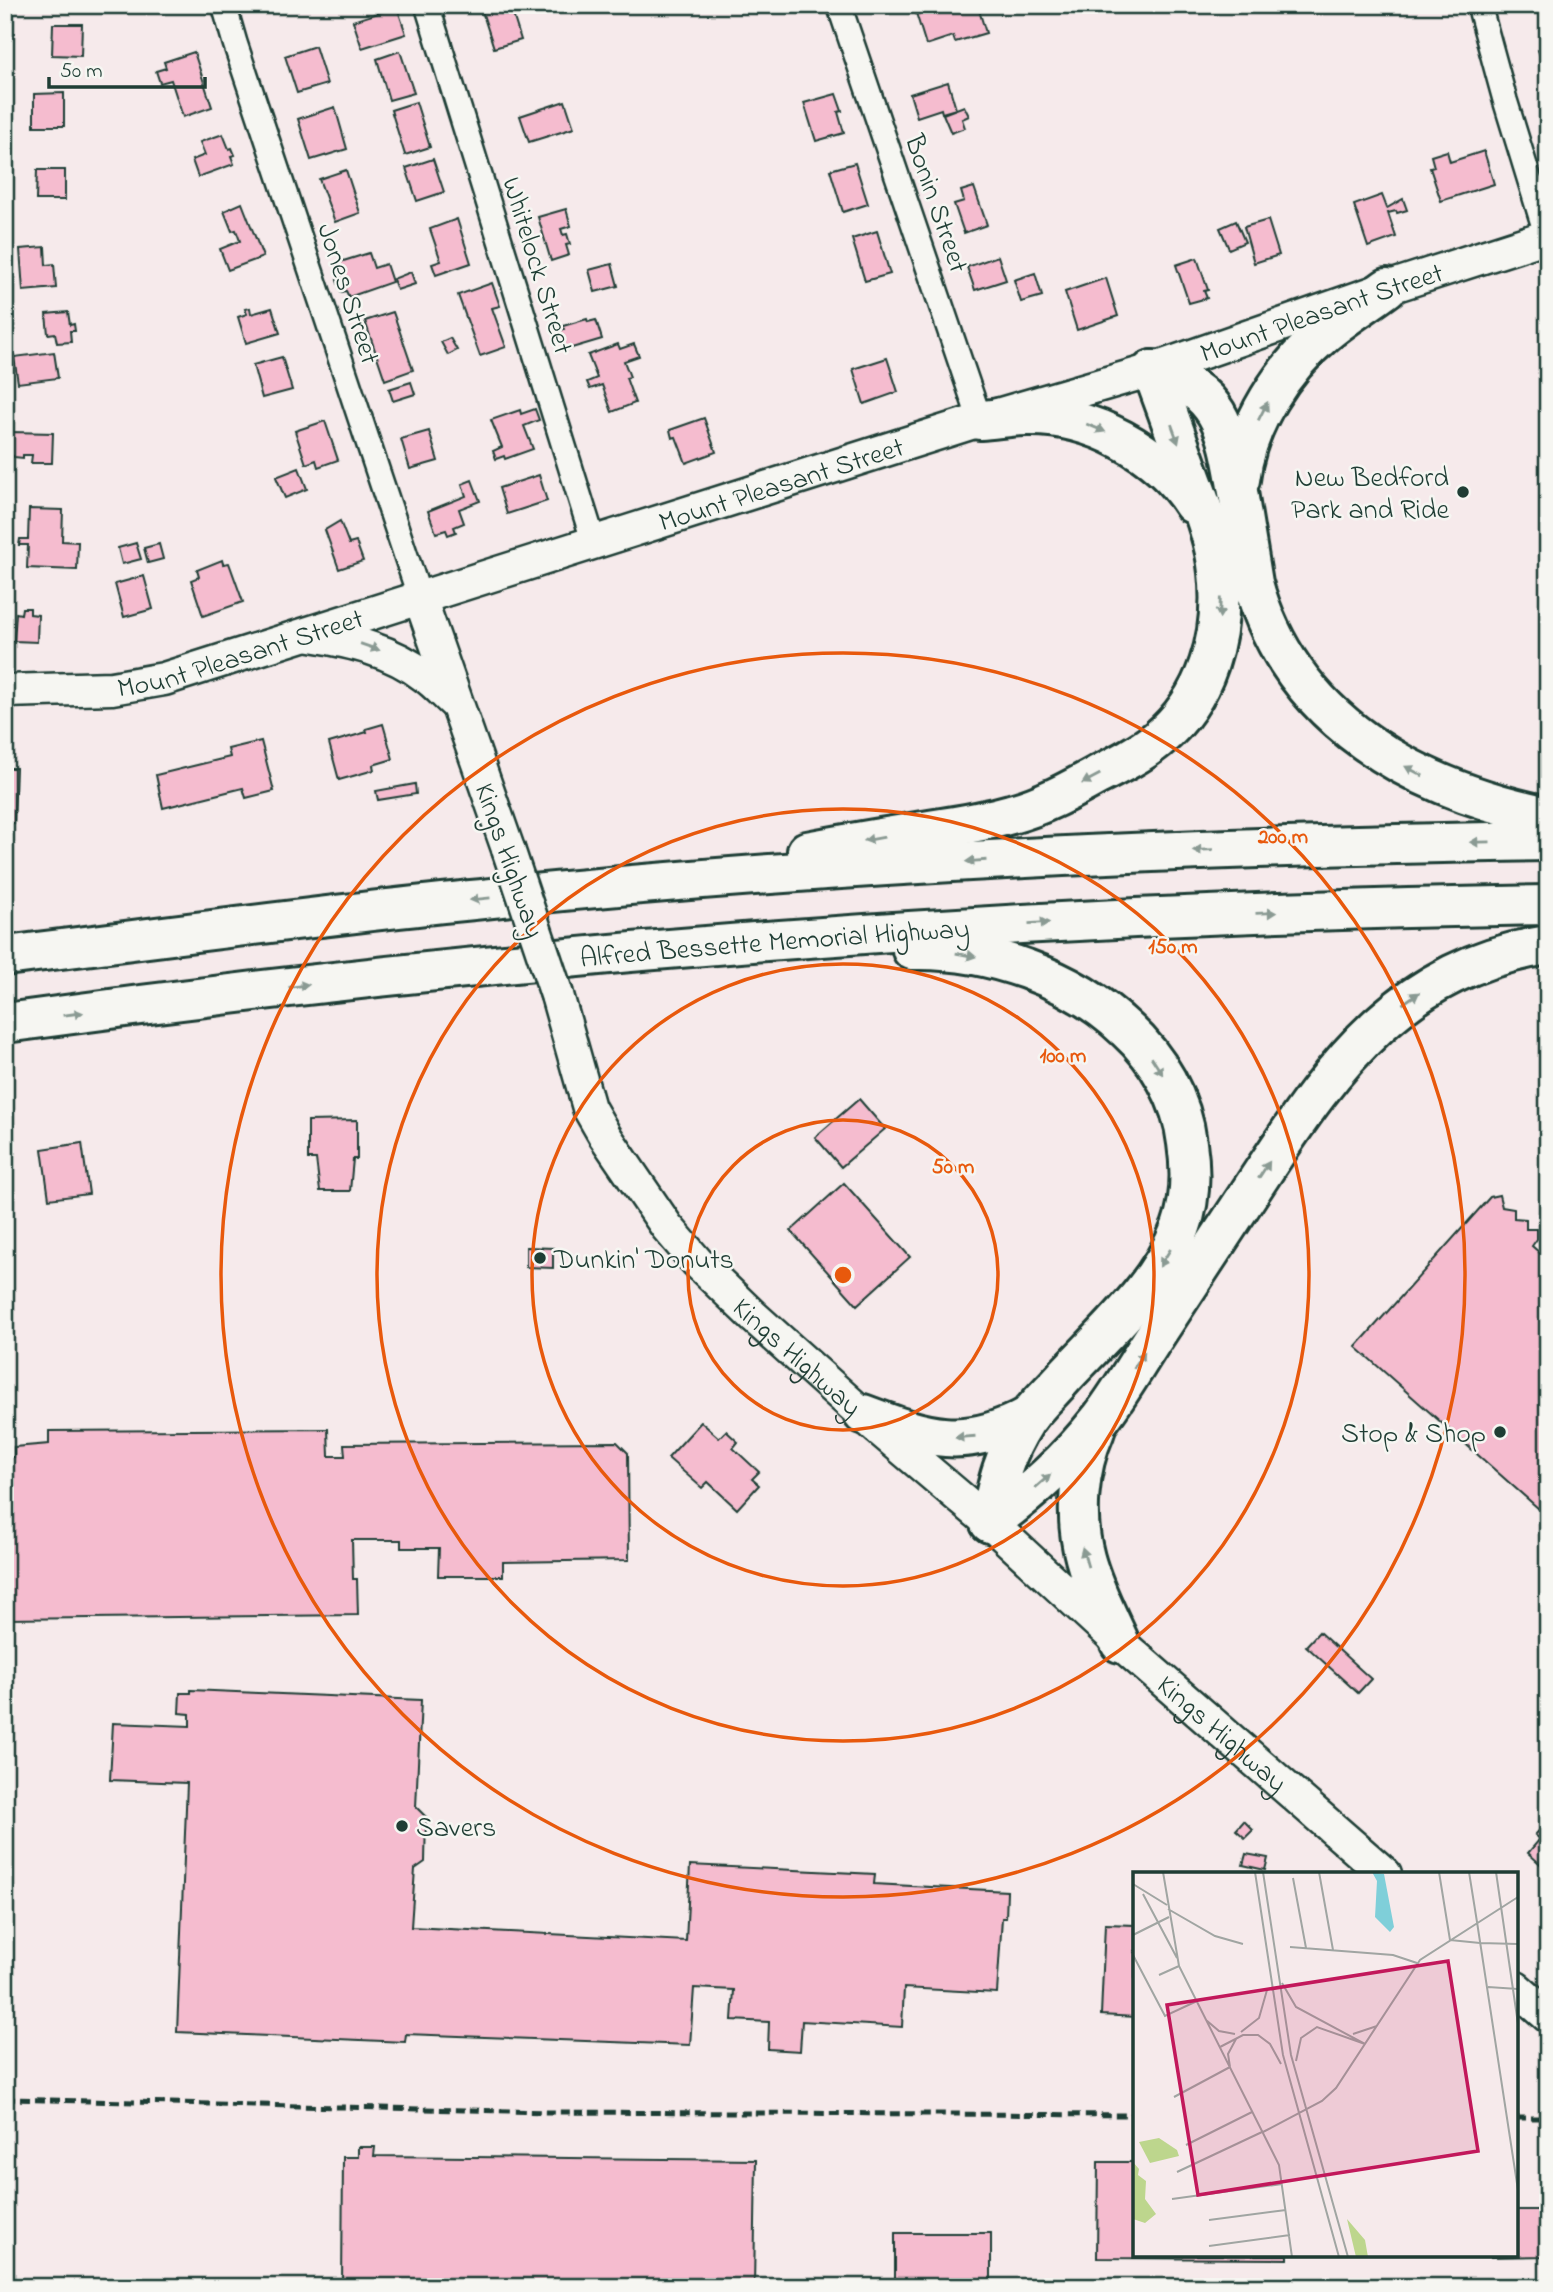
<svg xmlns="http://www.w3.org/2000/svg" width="1553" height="2292" font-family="'Indie Flower',sans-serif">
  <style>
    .building { fill: #f5bccf; stroke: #1f3d34; stroke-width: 2 }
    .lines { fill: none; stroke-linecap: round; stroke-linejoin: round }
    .street-casing { stroke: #1f3d34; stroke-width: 28 }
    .secondary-casing { stroke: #1f3d34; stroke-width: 37 }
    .highway-casing { stroke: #1f3d34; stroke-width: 44 }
    .street { stroke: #f6f6f2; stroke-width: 23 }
    .secondary { stroke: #f6f6f2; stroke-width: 32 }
    .highway { stroke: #f6f6f2; stroke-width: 38 }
    .rail { stroke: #1f3d34; stroke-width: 5; stroke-dasharray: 10 5; stroke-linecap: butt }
    .secondary-bridge-casing { stroke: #1f3d34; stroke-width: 37; stroke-linecap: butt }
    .secondary-bridge { stroke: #f6f6f2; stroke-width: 32 }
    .oneway { fill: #8a9a93 }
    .ring { fill: none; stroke: #e8590c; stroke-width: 3.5 }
    .poi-dot { fill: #1f3d34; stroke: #f6f6f2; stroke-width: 2.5 }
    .labels { text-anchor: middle; stroke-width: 5; stroke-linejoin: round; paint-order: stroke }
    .street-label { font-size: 28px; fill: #1f3d34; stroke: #f6f6f2 }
    .poi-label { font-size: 28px; fill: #1f3d34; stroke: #f6f6f2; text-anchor: end }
    .inset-road { fill: none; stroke: #a0a5a2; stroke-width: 2 }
    .view { fill: #c2185b; fill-opacity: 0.15; stroke: #c2185b; stroke-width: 3.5 }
    .inset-edge { fill: none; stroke: #1f3d34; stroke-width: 3.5 }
    .centre { fill: #e8590c; stroke: #f6f6f2; stroke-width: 3.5 }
    .ring-label { font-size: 21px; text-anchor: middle; font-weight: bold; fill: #e8590c; stroke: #f6f6f2; stroke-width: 5; stroke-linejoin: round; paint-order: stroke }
  </style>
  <rect width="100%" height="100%" fill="#f6eaeb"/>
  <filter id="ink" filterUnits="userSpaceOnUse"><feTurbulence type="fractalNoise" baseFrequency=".0143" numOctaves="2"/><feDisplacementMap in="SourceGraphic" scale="14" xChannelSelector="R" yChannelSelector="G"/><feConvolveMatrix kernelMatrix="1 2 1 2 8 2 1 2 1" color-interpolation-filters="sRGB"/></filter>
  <g filter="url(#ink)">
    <!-- building -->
    <g class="building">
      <polygon points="480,5 510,5 521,40 494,48"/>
      <polygon points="941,5 965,5 967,11 978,7 986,33 955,42 953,36 926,45 916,13"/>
      <polygon points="397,7 406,34 362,48 353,21"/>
      <polygon points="53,24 82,24 81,56 52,55"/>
      <polygon points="315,46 327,84 297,93 285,56"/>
      <polygon points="1548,46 1548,95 1541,74 1546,73 1538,50"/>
      <polygon points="400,51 414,93 389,100 377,59"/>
      <polygon points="194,52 212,107 183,117 171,80 160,83 156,71 166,68 164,62"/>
      <polygon points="948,82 956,109 942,113 941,109 917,117 910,94"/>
      <polygon points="64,93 64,126 34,126 34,94"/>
      <polygon points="836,94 842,111 838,112 844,133 816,141 804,103"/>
      <polygon points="565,101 574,128 529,142 520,116"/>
      <polygon points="416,102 430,147 405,155 391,110"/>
      <polygon points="964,106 969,116 962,119 965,128 951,133 943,114"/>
      <polygon points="335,107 347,149 311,160 298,119"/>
      <polygon points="223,134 229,149 232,148 235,155 231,156 234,164 198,177 192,160 205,155 200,142"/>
      <polygon points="1447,151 1450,162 1484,151 1494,184 1441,201 1430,168 1434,167 1431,156"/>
      <polygon points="433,159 444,192 417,201 406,168"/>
      <polygon points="855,163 868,204 843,212 830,170"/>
      <polygon points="37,170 65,170 65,200 36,200"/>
      <polygon points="346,170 360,213 335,222 319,179"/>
      <polygon points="974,187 987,225 964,233 954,204 964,201 961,191"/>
      <polygon points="1382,195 1387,208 1403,199 1407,210 1397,213 1396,211 1388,213 1396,237 1368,247 1354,205"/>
      <polygon points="242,203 263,257 228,270 220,249 240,241 236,230 232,231 224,211"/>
      <polygon points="566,209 571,226 561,229 563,235 567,234 570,244 566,245 569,255 551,261 538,217"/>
      <polygon points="457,219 471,263 436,275 432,264 441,261 430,229"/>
      <polygon points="1268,220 1279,255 1254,263 1244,227"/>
      <polygon points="1236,221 1245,242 1229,249 1220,228"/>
      <polygon points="877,231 890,274 865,281 852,239"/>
      <polygon points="45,247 46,265 54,264 56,288 23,291 20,249"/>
      <polygon points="369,253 374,268 386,264 392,282 349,297 346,291 341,292 337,280 343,279 337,263"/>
      <polygon points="998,256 1006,280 975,290 967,267"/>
      <polygon points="1197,258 1208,290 1204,291 1207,298 1189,303 1176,265"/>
      <polygon points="612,264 618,286 595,292 589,270"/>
      <polygon points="411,272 415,284 397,290 393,279"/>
      <polygon points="1035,273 1042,296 1021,302 1014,280"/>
      <polygon points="1106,278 1118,316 1077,330 1065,292"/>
      <polygon points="492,283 500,306 492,308 506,347 480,356 458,295"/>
      <polygon points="250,308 251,314 272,308 280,333 246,343 238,317 247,314 245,309"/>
      <polygon points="68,312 70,325 74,324 75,331 70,331 71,342 57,343 55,333 48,334 46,314"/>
      <polygon points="393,312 413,370 385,380 365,321"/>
      <polygon points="587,319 588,322 596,320 602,339 565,350 559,331 564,329 563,326"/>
      <polygon points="450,338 457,350 448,355 441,342"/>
      <polygon points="618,344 620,349 634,344 639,356 624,361 630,377 626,378 635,403 612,412 602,385 590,389 587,382 597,378 588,355"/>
      <polygon points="54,352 58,378 18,383 14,357"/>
      <polygon points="282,357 292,390 262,398 253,365"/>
      <polygon points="887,358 898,392 864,404 853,369"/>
      <polygon points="411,382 415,394 393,401 389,389"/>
      <polygon points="535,409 539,420 524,426 533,449 505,459 504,456 496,459 493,451 502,447 491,420 520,410 521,414"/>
      <polygon points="704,418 716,452 686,463 676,437 672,438 670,430"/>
      <polygon points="325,421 338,460 318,467 316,460 306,464 295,431"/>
      <polygon points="429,431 438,461 410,469 401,439"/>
      <polygon points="11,432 53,433 52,463 31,463 32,455 23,455 23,458 14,457 11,454"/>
      <polygon points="299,468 307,489 285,498 276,477"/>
      <polygon points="539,475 547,501 507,514 499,488"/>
      <polygon points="472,480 480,501 459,509 464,523 454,527 456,532 448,535 446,530 436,533 428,511 466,496 462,484"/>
      <polygon points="29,509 63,510 62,541 78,542 77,570 27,568 28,545 19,545 20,539 28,539"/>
      <polygon points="340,521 349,544 356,542 363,561 339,569 325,530"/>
      <polygon points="136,543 141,559 122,564 118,548"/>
      <polygon points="159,544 163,559 148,563 144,548"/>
      <polygon points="222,560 223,564 229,563 243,602 203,616 191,580 199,577 197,570"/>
      <polygon points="144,576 153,609 124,617 115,584"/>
      <polygon points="22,608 30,608 30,614 38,615 37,642 14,641 16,613 21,614"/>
      <polygon points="383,724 393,759 373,765 374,770 339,780 329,743 367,732 366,729"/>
      <polygon points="261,741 274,791 246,798 243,788 163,808 156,775 230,757 228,749"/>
      <polygon points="5,768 16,768 14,823 5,823"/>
      <polygon points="415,784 416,794 378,800 376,791"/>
      <polygon points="859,1099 885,1129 841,1167 815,1137"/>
      <polygon points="357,1120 357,1159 353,1159 350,1191 320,1191 316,1159 308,1159 308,1121"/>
      <polygon points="82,1143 89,1194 49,1199 42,1149"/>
      <polygon points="844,1183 910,1257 857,1305 791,1231"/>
      <polygon points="1499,1195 1502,1207 1514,1209 1514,1218 1526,1219 1526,1229 1537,1229 1537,1239 1532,1246 1548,1260 1548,1517 1356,1347 1490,1197"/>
      <polygon points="526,1247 553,1248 553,1268 526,1267"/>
      <polygon points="701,1422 719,1438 726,1431 738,1442 733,1448 759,1472 752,1479 759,1485 737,1509 708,1482 702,1488 668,1458"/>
      <polygon points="328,1429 329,1456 345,1456 344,1444 617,1442 628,1453 629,1560 503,1562 503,1576 438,1576 439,1548 401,1548 401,1540 352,1540 353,1579 357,1579 358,1615 5,1619 5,1457 14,1457 14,1447 49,1444 49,1431"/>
      <polygon points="1319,1632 1371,1679 1358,1693 1306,1646"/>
      <polygon points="191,1690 421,1700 416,1807 426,1817 425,1862 415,1869 411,1927 686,1941 690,1865 875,1874 874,1884 1007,1891 1006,1918 1002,1918 997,1993 904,1988 902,2027 802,2021 800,2051 768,2049 769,2022 732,2020 734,1990 694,1988 690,2045 406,2034 405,2042 177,2032 187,1783 110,1780 113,1723 190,1726 190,1714 179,1713 180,1693 191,1693"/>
      <polygon points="1244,1821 1253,1830 1245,1838 1236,1830"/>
      <polygon points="1548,1821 1548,1871 1528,1853 1540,1839 1535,1835"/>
      <polygon points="1246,1854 1268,1858 1265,1870 1243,1865"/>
      <polygon points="1105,1924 1135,1925 1135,2017 1101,2015"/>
      <polygon points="358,2147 375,2147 374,2156 756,2160 754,2287 342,2287 343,2157 358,2157"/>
      <polygon points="1098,2162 1135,2162 1135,2255 1288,2255 1288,2259 1097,2258"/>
      <polygon points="1516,2210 1548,2210 1548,2256 1491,2257 1491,2255 1516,2255"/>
      <rect x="895" y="2233" width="96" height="54"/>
    </g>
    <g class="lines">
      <!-- street casing -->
      <g class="street-casing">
        <g id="street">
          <polyline points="224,5 235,43 420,598"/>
          <polyline points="427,5 594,543"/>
          <polyline points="839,5 980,420"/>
          <polyline points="1479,5 1505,100 1547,237"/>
        </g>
      </g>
      <!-- secondary casing -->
      <g class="secondary-casing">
        <g id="secondary">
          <polyline points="420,598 508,849"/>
          <path d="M311,635C353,642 391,650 425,676C435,683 444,693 454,702"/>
          <path id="s1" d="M5,691L112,688L164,679L980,420L1152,370L1387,288L1548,236"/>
          <path id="s2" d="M557,995L589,1108L605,1136L667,1227L697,1262L754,1317L879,1429L990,1523L1120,1643L1385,1874"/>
          <polyline points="1516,1988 1548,2016"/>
        </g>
      </g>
      <!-- highway casing -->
      <g class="highway-casing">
        <g id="highway">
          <path d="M1152,370C1222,390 1227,429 1238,492C1243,523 1248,553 1253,583C1291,721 1415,789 1548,816"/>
          <path d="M980,420C996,419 1012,416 1028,416C1092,415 1159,451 1193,504"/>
          <path d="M1240,480C1246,424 1283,368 1325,333C1345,316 1367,303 1387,288"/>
          <path d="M807,851C844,844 880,838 917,832C949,827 980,823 1011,814C1042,806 1071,790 1098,775C1118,765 1140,754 1157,740C1207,699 1225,634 1218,572C1215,541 1203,510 1192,480C1179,444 1166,407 1152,370"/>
          <path d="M912,950C987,948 1072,977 1126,1029C1158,1058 1182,1099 1187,1143C1191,1170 1191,1200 1181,1227C1159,1286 1107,1331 1065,1376C1053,1390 1037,1404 1026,1420C1003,1456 997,1482 990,1523"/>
          <path d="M5,956C167,936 329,914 492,898C842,863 1196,846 1548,841"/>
          <path id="s3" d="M5,1023C516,952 1032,913 1548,905"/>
          <path d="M863,1414C927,1438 965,1451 1029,1416"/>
          <path d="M1095,1431C1078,1469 1074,1518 1085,1558C1093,1588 1108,1616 1120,1643"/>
          <path d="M990,1523C1033,1491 1067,1461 1101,1418C1120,1393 1136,1365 1153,1339C1189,1284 1225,1230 1261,1175C1336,1061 1403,967 1548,945"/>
        </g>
      </g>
      <!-- street -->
      <use href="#street" class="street"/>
      <!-- secondary -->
      <use href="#secondary" class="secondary"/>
      <!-- highway -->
      <use href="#highway" class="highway"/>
      <!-- rail -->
      <g class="rail">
        <polyline points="5,2099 549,2112 1135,2115"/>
        <polyline points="1516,2118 1548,2118"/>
      </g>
      <!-- secondary-bridge casing -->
      <g class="secondary-bridge-casing">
        <polyline id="secondary-bridge" points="508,849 557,995"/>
      </g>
      <!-- secondary-bridge -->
      <use href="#secondary-bridge" class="secondary-bridge"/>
    </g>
    <!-- one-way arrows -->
    <defs><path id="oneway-solid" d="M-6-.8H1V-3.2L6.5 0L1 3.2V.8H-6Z" transform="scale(1.75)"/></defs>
    <g class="oneway">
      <use href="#oneway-solid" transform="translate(1263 411) rotate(-63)"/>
      <use href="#oneway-solid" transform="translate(1096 428) rotate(22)"/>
      <use href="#oneway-solid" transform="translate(1175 434) rotate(70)"/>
      <use href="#oneway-solid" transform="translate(1220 608) rotate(92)"/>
      <use href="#oneway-solid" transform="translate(370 647) rotate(19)"/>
      <use href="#oneway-solid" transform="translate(1414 771) rotate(-152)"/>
      <use href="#oneway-solid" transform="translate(1091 779) rotate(152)"/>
      <use href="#oneway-solid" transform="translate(874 839) rotate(170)"/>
      <use href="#oneway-solid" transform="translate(1480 842) rotate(179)"/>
      <use href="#oneway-solid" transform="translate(1203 850) rotate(178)"/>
      <use href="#oneway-solid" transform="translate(976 861) rotate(176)"/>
      <use href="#oneway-solid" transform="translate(480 899) rotate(174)"/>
      <use href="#oneway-solid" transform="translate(1266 913) rotate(-2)"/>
      <use href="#oneway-solid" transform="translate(1039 923) rotate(-3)"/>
      <use href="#oneway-solid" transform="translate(966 955) rotate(10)"/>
      <use href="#oneway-solid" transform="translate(299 986) rotate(-7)"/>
      <use href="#oneway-solid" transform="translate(1411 998) rotate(-35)"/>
      <use href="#oneway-solid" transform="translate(73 1014) rotate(-8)"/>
      <use href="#oneway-solid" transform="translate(1157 1066) rotate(57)"/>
      <use href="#oneway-solid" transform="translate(1264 1170) rotate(-57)"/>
      <use href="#oneway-solid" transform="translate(1165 1258) rotate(122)"/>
      <use href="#oneway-solid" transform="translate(1139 1360) rotate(-57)"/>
      <use href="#oneway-solid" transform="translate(965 1437) rotate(176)"/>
      <use href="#oneway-solid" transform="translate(1043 1481) rotate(-41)"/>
      <use href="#oneway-solid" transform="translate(1085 1557) rotate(-106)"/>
    </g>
  </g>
  <!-- distance rings -->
  <g class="ring">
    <circle cx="843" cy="1275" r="155"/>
    <circle cx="843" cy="1275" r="311"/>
    <circle cx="843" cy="1275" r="466"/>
    <circle cx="843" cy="1275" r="622"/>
  </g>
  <!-- markers -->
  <g class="poi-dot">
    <circle cx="1463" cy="492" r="7"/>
    <circle cx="540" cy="1258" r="7"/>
    <circle cx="1500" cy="1432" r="7"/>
    <circle cx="402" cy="1826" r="7"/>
  </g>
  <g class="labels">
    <!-- street labels -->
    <g class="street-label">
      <text transform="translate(938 203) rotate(71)" y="10">Bonin Street</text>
      <text transform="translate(539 265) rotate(73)" y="10">Whitelock Street</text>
      <text transform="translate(350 293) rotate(72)" y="10">Jones Street</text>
      <text dy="10" stroke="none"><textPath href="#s1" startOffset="1374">Mount Pleasant Street</textPath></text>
      <text dy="10" stroke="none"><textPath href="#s1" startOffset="807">Mount Pleasant Street</textPath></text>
      <text dy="10" stroke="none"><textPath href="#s1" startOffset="240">Mount Pleasant Street</textPath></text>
      <text transform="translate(511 860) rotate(71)" y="10">Kings Highway</text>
      <text dy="10" stroke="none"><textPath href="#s3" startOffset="774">Alfred Bessette Memorial Highway</textPath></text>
      <text dy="10" stroke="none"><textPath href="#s2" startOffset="444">Kings Highway</textPath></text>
      <text dy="10" stroke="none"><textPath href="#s2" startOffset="1012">Kings Highway</textPath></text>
    </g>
    <!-- poi labels -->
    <g class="poi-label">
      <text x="1449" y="486">New Bedford<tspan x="1449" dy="32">Park and Ride</tspan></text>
      <text x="554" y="1268" text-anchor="start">Dunkin' Donuts</text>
      <text x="1486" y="1442">Stop &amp; Shop</text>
      <text x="416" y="1836" text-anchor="start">Savers</text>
    </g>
  </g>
  <!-- overview -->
  <g transform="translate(1133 1872)">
    <rect width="385" height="385" fill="#f6eaeb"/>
    <path d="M26,266L44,278L46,284L17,291L6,270ZM0,290L6,297L5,303L13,309L12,327L23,342L12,351L0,347ZM214,347L232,368L235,385H223Z" fill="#bdd68d"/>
    <path d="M239,0L251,2L261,55L257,60L242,45L244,9Z" fill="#7fcfd9"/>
    <path class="inset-road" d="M30,0L46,94L146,293L159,385M122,0L150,183L206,385M130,0L158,183L215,385M186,0L200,78M306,0L317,68M336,0L344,50M363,0L385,152M160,6L173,76M0,12L34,33M10,22L44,86M35,37L82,64L110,72M344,50L385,318M0,63L36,45M317,68L347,71M347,71L385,72M157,75L260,83L284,91M0,83L32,144L64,129M26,103L46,94M149,111L163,135L232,172M355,115L385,117M73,148L86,159L102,162M108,160L126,146L134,118M220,162L244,154M87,175L110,163H125L137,172L148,192M163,189L168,166L184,155L232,172M97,195L95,182L103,167M41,225L97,195M130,260L189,229L203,216L287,88L385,25M53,273L119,240M44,300L129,260M39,327L149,312M76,348L153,338M76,374L157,363"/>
    <path class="view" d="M315,89L345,279L65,323L34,133Z"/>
    <rect width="385" height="385" class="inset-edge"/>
  </g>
  <circle cx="843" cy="1275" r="10" class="centre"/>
  <g class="ring-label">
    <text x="1283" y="843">200 m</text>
    <text x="1173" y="953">150 m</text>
    <text x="1063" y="1062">100 m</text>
    <text x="953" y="1173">50 m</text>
  </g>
  <!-- margin -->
  <rect width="1553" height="2292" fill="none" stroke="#f6f6f2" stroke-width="28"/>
  <rect x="14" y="14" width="1525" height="2264" fill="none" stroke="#1f3d34" stroke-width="2.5" filter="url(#ink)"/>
  <!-- scale -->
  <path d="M49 77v10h156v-10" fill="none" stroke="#1f3d34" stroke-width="3.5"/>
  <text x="60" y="77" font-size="21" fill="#1f3d34" stroke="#f6f6f2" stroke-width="5" paint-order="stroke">50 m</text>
</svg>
